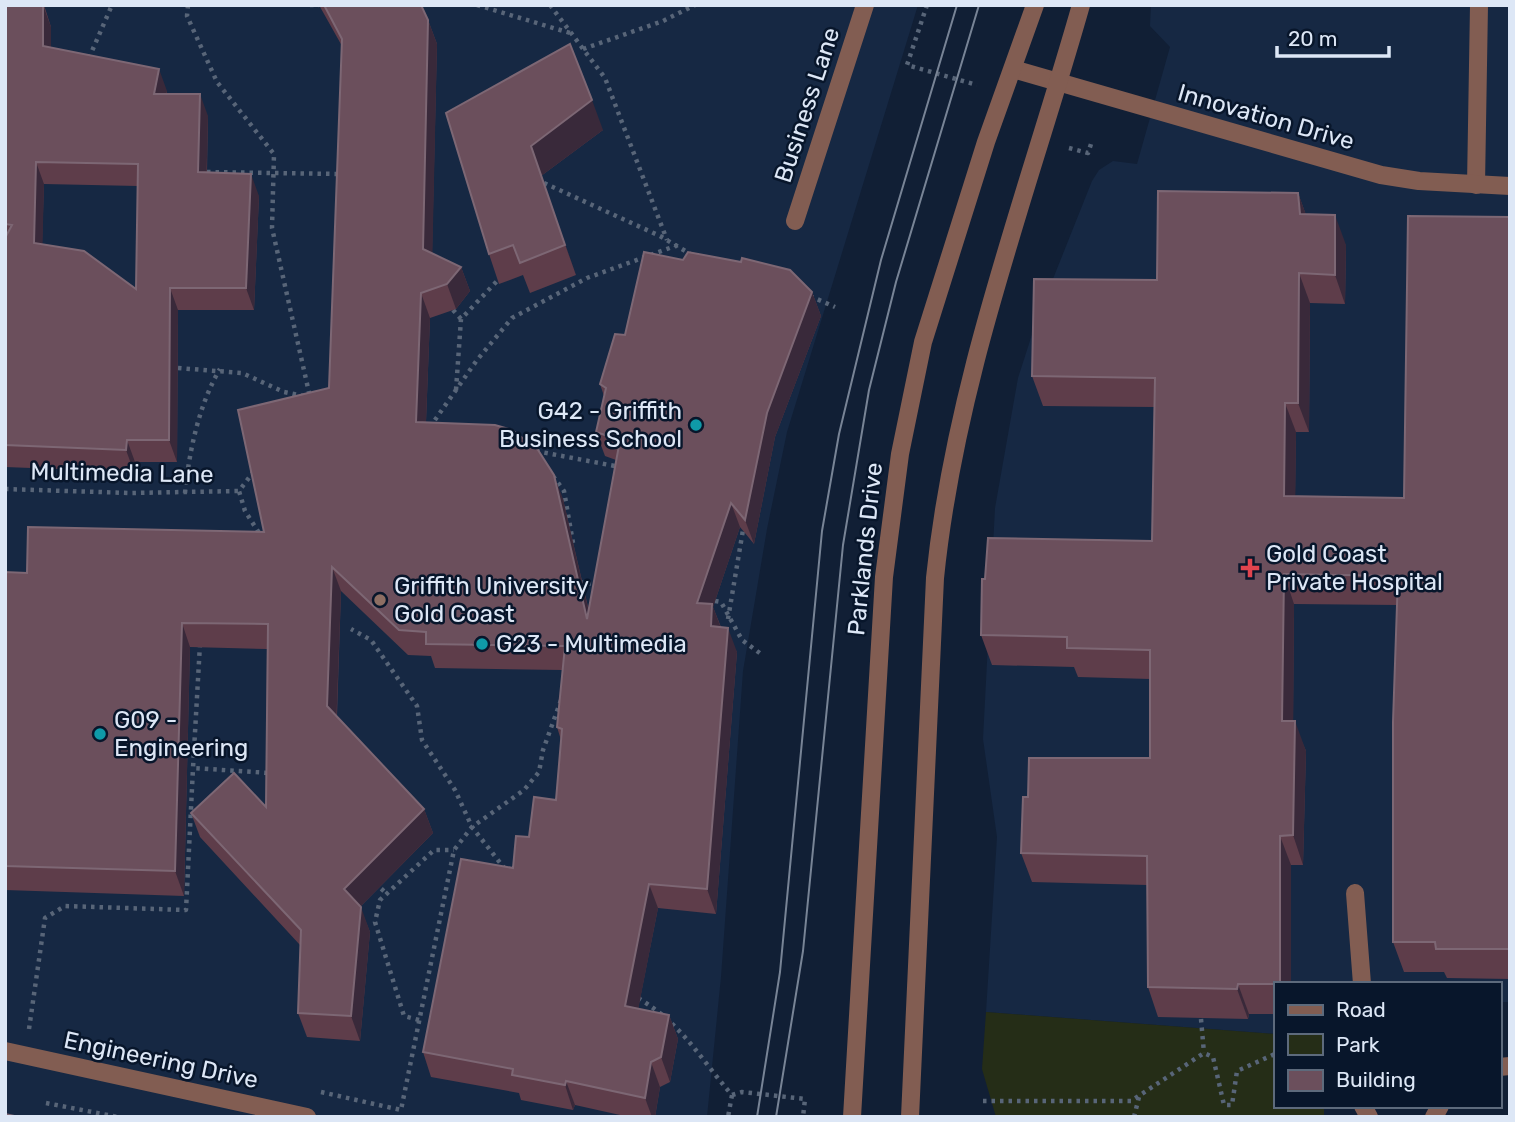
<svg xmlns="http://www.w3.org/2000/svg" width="1515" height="1122" font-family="Rubik,sans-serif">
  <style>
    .built { fill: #162843 }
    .green { fill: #252d17 }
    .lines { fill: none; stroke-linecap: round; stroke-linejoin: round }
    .path { stroke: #586578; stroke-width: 4.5; stroke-dasharray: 3.5 5; stroke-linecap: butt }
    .service { stroke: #825d52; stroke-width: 18 }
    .minor { stroke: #825d52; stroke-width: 18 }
    .tertiary { stroke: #825d52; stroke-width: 18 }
    .tram { stroke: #788496; stroke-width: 2 }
    .wall { fill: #5e3d4a; fill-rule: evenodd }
    .shaded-wall { fill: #39293a }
    .building { fill: #6b4f5c; stroke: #7d6774; stroke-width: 2; fill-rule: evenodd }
    .culture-dot { fill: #0f9aa8; stroke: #08162b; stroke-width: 2.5 }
    .health-dot { fill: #e0444e; stroke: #08162b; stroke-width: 2.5 }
    .education-dot { fill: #8d6e63; stroke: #08162b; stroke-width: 2.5 }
    .labels { text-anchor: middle; stroke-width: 5; stroke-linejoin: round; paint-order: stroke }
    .street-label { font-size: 24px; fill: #dde7f6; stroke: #08162b }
    .poi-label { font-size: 24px; fill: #dde7f6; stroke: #08162b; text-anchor: start }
  </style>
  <rect width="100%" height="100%" fill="#111f35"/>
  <!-- built -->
  <g class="built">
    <polygon points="5,5 918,5 787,432 767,529 743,671 721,977 707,1117 5,1117"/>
    <polygon points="1151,5 1510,5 1510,1002 1499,1002 1499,984 1275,984 1275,1034 986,1012 997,837 983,739 995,508 1018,378 1037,319 1092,181 1099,170 1113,161 1137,164 1170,47 1150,26"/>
  </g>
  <!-- green -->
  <polygon class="green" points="986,1012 1275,1034 1275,1106 1324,1106 1324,1117 996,1117 982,1069"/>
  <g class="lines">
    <!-- path -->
    <g class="path">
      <polyline points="188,5 187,16 217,82 274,154 272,228 310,397"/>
      <polyline points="310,5 319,5"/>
      <polyline points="477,5 570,33"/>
      <polyline points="550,5 605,78 667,240"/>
      <polyline points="927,5 907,65 977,85"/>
      <polyline points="583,49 663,21 695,5"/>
      <polyline points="89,58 112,5"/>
      <polyline points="1069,148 1088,153 1092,141"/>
      <polyline points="207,172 342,174"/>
      <polyline points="544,183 660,236 692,255"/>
      <polyline points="810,296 835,307"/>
      <polyline points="453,310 461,319"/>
      <polyline points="178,368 242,373 284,392 304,396"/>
      <polyline points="456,390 461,319 498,280"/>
      <polyline points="430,427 477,360 512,318 587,278 678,245"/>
      <polyline points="536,451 620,467"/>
      <polyline points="254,471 239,491 245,511 261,536"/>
      <polyline points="553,476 564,491 573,543"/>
      <polyline points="5,489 130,493 239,491"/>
      <path d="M185,493C189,452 199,404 220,369"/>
      <polyline points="579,582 598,585"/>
      <polyline points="715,601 721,602 742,640 761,654"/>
      <polyline points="728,619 743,530"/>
      <polyline points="200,644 193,768 269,773"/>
      <polyline points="505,869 472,827 524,790 539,772 543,750 561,700"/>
      <polyline points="375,883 387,894"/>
      <path d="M638,998C684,1026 698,1056 732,1095L728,1117"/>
      <polyline points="1201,1019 1204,1053"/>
      <polyline points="419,1020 404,1016 375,922 380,900 434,850 454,850"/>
      <polyline points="29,1029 45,918 65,906 186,910 193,768"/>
      <polyline points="321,1092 401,1110 454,850 472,827 455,790 422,740 417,706 371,640 351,629"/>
      <polyline points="732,1095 742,1092 805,1099 803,1117"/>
      <polyline points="983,1101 1131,1101 1204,1053 1213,1057 1224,1105 1232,1105 1237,1071 1275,1054"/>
      <polyline points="46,1103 118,1117"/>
      <polyline points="1134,1117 1139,1097"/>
    </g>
    <!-- service -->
    <g class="service">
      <polyline points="1476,185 1479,5"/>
      <polyline points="795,221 865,5"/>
      <polyline points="1355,893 1362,984"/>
    </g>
    <!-- minor -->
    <g class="minor">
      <polyline points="1013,69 1381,175 1419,181 1510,186"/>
      <polyline points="5,1051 307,1117"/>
      <polyline points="1499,1067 1510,1066"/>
      <polyline points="1363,1106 1369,1117"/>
      <polyline points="1434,1117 1440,1106"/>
    </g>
    <!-- tertiary -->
    <g class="tertiary">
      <polyline points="852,1117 884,577 900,454 923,342 986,142 1035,5"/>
      <path d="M910,1117L935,578C955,381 1027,195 1081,5"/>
    </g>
    <!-- tram -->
    <g class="tram">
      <polyline points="757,1117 780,972 822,531 839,434 881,260 957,5"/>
      <polyline points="776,1117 803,951 843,545 869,390 896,282 979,5"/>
    </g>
  </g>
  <!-- wall -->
  <g class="wall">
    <path d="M5,5H44L51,27V47L167,91V94L208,116L207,172L259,196L254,310H178L177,462H135L134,472L5,467ZM44,184L138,186L136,289L42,244Z"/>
    <polygon points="319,5 421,5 428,20 437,44 432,253 461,267 470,291 456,309 430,318 426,422 563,499 589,611 616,460 605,456 596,432 604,396 600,384 625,335 812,292 821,316 775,437 754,544 740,527 713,607 721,627 737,652 716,914 658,908 638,1009 669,1015 678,1039 670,1082 660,1087 655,1117 629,1117 575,1105 573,1110 521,1100 519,1093 431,1077 423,1052 513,868 529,837 556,800 561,740 557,727 563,670 435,668 431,656 408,655 341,591 337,716 424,809 433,833 360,907 370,932 360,1041 307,1037 298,1013 300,945 200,837 191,813 266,807 267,649 190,647 184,896 5,890 5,572 27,573 264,532 329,388 342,46"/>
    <polygon points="446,113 603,130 541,176 576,275 530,293 523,275 499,284 489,254"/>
    <polygon points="1298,193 1306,215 1346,245 1345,304 1310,303 1309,432 1296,432 1295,496 1404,498 1510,217 1510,979 1447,978 1444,972 1404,972 1393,942 1397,605 1294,604 1293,721 1306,751 1303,865 1291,865 1291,984 1275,984 1275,1014 1249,1014 1248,1019 1158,1017 1148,987 1147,885 1032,882 1021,853 1028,797 1150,758 1150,679 1078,677 1074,667 992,665 981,635 1152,541 1154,407 1043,406 1032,376 1157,280"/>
  </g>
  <!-- shaded-wall -->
  <g class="shaded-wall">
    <polygon points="43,5 51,27 51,67 43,46"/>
    <polygon points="428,20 437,44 432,273 423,249"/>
    <polygon points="159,69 167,91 162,116 154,94"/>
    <polygon points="200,94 208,116 206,194 198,172"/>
    <polygon points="592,100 603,130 541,176 576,275 531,146"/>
    <polygon points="36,162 44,184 42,265 34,243"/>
    <polygon points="251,174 259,196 254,310 246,288"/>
    <polygon points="1298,193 1309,223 1300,214"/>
    <polygon points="1335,215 1346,245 1345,304 1335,275"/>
    <polygon points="461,267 470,291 456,309 447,284"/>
    <polygon points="1299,273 1310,303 1309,432 1298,403"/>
    <polygon points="170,288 178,310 177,462 169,440"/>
    <polygon points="812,292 821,316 775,437 754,544 745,520 767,413"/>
    <polygon points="421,293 430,318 425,446 416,422"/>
    <polygon points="1285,403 1296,432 1295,525 1284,496"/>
    <polygon points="127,440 135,462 134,472 126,450"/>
    <polygon points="554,475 563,499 596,643 587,619"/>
    <polygon points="731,503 740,527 713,607 721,628 720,650 697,603"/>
    <polygon points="332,567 341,591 336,730 327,706"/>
    <polygon points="1284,574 1294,604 1293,751 1282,721"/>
    <polygon points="182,623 190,647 184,896 175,871"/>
    <polygon points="728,628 737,652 716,914 707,889"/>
    <polygon points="1295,721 1306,751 1303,865 1293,835"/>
    <polygon points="424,809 433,833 353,914 344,889"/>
    <polygon points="1280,836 1291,865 1291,984 1280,984"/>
    <polygon points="649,884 658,908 634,1031 625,1006"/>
    <polygon points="361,907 370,932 360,1041 351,1016"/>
    <polygon points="1238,984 1249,1014 1248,1019 1237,989"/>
    <polygon points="669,1015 678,1039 670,1082 661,1057"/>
    <polygon points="651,1062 660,1087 655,1117 652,1117 645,1098"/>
    <polygon points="566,1081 575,1105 573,1110 565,1085"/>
  </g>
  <!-- building -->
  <g class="building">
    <path d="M5,5H43V46L159,69L154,94H200L198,172L251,174L246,288H170L169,440H127L126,450L5,445V238L12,225L5,224ZM36,162L138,164L136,289L84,251L34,243Z"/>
    <polygon points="324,5 421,5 428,20 423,249 461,267 447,284 421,293 416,422 495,425 512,430 538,450 554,475 587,619 620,440 596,432 606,388 600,384 615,334 625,335 644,252 683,260 688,252 741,262 742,258 790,270 812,292 767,413 745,520 731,503 697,603 712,604 711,626 728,628 707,889 649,884 625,1006 669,1015 661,1057 651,1062 645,1098 566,1081 565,1085 512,1075 513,1069 423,1052 461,859 513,868 516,836 529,837 534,797 556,800 562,729 557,727 565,646 426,644 426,632 399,630 332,567 327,706 424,809 344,889 361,907 351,1016 298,1013 301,930 191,813 234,773 266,807 268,624 182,623 175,871 5,866 5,572 27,573 28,527 264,532 238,410 329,388 342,39"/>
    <polygon points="570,44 592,100 531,146 565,245 520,263 513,245 489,254 446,113"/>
    <polygon points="1158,191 1298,193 1300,214 1335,215 1335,275 1299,273 1298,403 1285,403 1284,496 1404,498 1408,216 1510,217 1510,949 1436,949 1435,942 1393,942 1393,722 1398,576 1284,574 1282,721 1295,721 1293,835 1280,836 1280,984 1238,984 1237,989 1148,987 1147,856 1021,853 1023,797 1028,797 1029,758 1150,758 1150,650 1067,648 1067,637 981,635 982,579 985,579 988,538 1152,541 1155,378 1032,376 1034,279 1157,280"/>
    <polygon points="5,1114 19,1117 5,1117"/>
  </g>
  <!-- markers -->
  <g class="culture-dot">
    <circle cx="696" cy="425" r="7"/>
    <circle cx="482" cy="644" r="7"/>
    <circle cx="100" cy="734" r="7"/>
  </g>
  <path class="health-dot" d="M1246.5 557.5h7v7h7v7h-7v7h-7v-7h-7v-7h7z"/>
  <circle class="education-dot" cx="380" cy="600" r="7"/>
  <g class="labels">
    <!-- street labels -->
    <g class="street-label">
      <text transform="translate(807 105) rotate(-72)" y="8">Business Lane</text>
      <text transform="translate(1266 117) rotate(16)" y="8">Innovation Drive</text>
      <text transform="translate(122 473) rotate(1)" y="8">Multimedia Lane</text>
      <text transform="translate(865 549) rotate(-84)" y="8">Parklands Drive</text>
      <text transform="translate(161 1060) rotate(12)" y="8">Engineering Drive</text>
    </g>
    <!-- poi labels -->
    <g class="poi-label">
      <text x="682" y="419" text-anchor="end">G42 - Griffith<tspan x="682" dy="28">Business School</tspan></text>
      <text x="1266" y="562">Gold Coast<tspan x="1266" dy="28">Private Hospital</tspan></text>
      <text x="394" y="594">Griffith University<tspan x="394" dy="28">Gold Coast</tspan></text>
      <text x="496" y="652">G23 - Multimedia</text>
      <text x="114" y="728">G09 -<tspan x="114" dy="28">Engineering</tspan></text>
    </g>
  </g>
  <!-- border -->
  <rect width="1515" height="1122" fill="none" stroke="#dde7f6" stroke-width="14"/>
  <!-- legend -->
  <rect x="1274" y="982" width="228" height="126" fill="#08162b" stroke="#5d6a7c" stroke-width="2"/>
  <rect x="1288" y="1005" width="35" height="10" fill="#825d52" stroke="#5d6a7c" stroke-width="2"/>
  <text x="1336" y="1017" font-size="21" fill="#dde7f6">Road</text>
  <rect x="1288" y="1034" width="35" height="21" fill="#252d17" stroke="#5d6a7c" stroke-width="2"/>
  <text x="1336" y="1052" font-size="21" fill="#dde7f6">Park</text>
  <rect x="1288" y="1070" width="35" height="21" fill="#6b4f5c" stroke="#5d6a7c" stroke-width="2"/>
  <text x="1336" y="1087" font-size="21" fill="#dde7f6">Building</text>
  <!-- scale -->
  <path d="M1277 46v10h112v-10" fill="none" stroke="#dde7f6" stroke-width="3.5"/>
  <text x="1288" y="46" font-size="21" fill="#dde7f6" stroke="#08162b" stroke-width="5" paint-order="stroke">20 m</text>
</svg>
